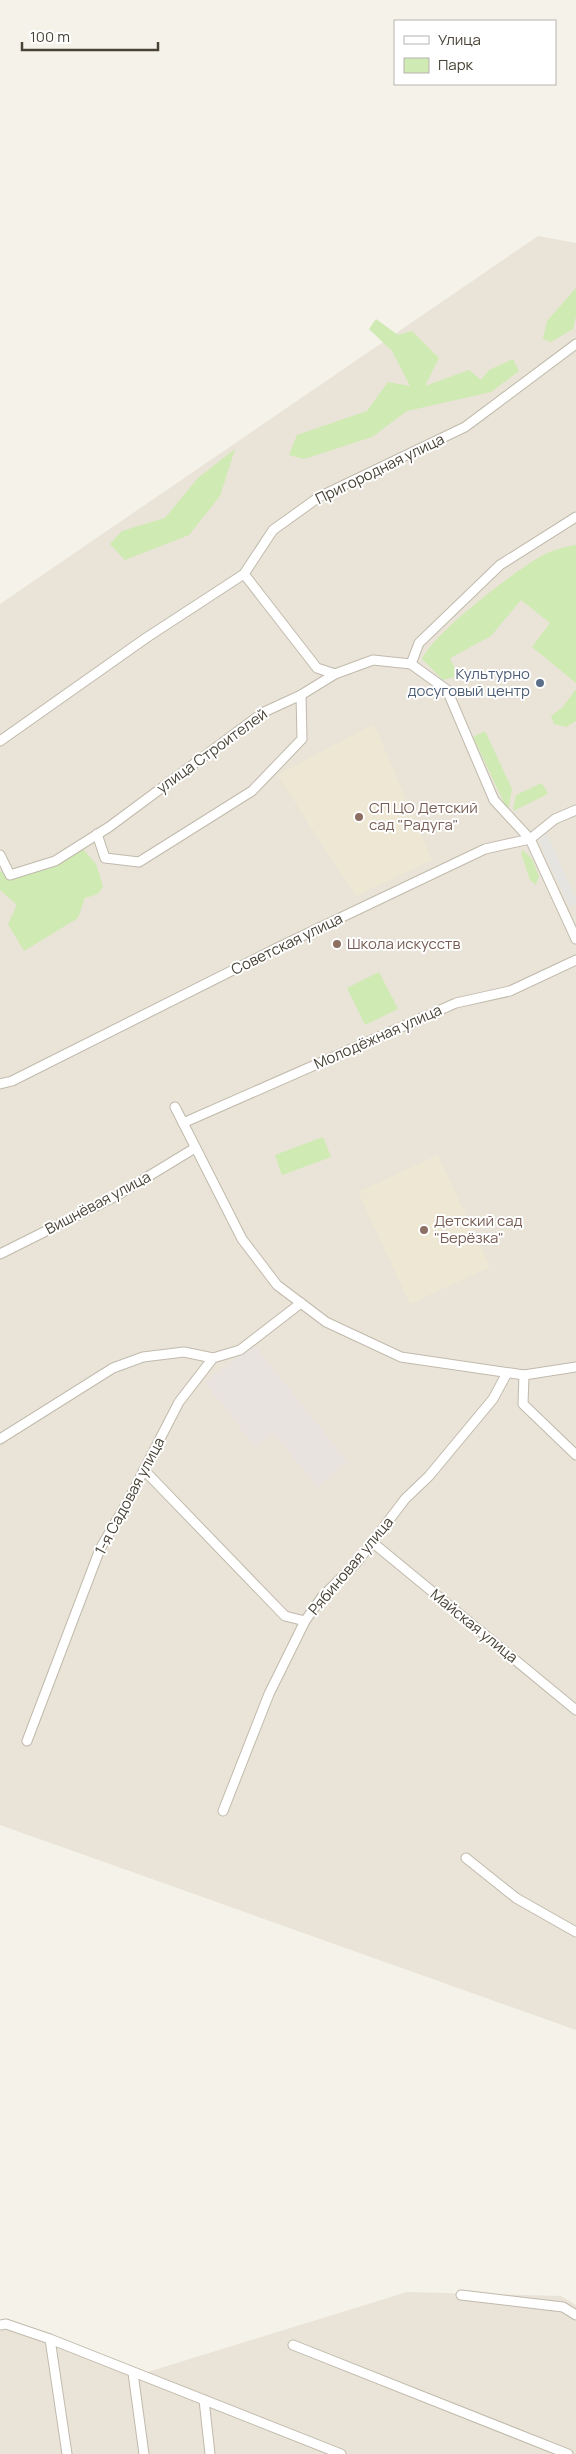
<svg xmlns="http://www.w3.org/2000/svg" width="576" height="2454" font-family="Manrope,sans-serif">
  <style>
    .residential { fill: #e9e4d7 }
    .industrial { fill: #e8e3de }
    .education { fill: #eee7d3 }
    .green { fill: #cfeab2 }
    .parking { fill: #e6e4e1 }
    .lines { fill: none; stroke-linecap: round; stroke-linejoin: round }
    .street-casing { stroke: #c1baac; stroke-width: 11 }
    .street { stroke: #fff; stroke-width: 9 }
    .service-dot { fill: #5c6f8a; stroke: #fff; stroke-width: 2 }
    .education-dot { fill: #8d6e63; stroke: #fff; stroke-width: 2 }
    .labels { text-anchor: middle; stroke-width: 4; stroke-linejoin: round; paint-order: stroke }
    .street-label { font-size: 15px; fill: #494337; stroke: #fff }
    .service-label { font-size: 15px; fill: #4e5e75; stroke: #fff; text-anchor: end }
    .education-label { font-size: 15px; fill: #785e54; stroke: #fff; text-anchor: start }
  </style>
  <rect width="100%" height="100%" fill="#f5f2e9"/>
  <!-- residential -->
  <g class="residential">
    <polygon points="538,236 576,243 576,2030 0,1825 0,604"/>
    <polygon points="407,2292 561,2296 576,2305 576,2454 0,2454 0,2329 47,2335 138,2375"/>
  </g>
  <!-- industrial -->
  <polygon class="industrial" points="254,1344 348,1462 317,1487 273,1433 255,1448 205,1382"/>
  <!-- education -->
  <g class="education">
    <polygon points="374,724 432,860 356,896 277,775"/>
    <polygon points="438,1155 490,1267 410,1304 358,1192"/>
  </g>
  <!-- green -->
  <g class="green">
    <polygon points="576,288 576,316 573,329 551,342 543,339 547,321"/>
    <polygon points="376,319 398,335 412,331 439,358 425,386 469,370 481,380 489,370 513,359 519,371 491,392 407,411 372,437 304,459 289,455 297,435 367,411 388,382 410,386 392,351 369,329"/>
    <polygon points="235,449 220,496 189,535 125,560 110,544 122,531 165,518 198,478"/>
    <path d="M576,545V683L532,647L550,623L521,600L491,636L450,658L458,676L443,680L422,659C436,631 508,577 536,559C549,551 562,547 576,545Z"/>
    <polygon points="576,689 576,721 566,727 554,724 551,716 563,707"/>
    <polygon points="485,731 512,789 508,811 473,737"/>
    <polygon points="542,783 548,794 513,811 516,795"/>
    <polygon points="82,848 96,864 103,886 98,894 85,898 78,918 24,951 8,924 17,905 0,890 0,871 8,875 52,868"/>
    <polygon points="523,850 532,859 539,876 536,885 530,880 521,853"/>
    <polygon points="379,972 398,1009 365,1025 347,988"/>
    <polygon points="323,1137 331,1157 282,1175 275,1155"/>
  </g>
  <!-- parking -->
  <polygon class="parking" points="546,832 576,899 576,904 569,907 537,836"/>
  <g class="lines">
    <!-- street casing -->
    <g class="street-casing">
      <g id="street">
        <polyline points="244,574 317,668 335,674"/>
        <polyline points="411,664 447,690 494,800 530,839 576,939"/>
        <polyline points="0,741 146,638 244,574 273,530 319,497 465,427 576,344"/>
        <polyline points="97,834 105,858 139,862 252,791 302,739 301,695"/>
        <polyline points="0,855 10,875 55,861 109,827 264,712 301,695 335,674 373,660 411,664 419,643 500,565 576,517"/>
        <polyline points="0,1084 12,1081 277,948 485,849 530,839 555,819 576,810"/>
        <polyline points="175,1107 242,1239 277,1285 326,1322 401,1357 524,1375 576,1367"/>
        <polyline points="183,1123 456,1003 510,991 576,960"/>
        <polyline points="0,1254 116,1196 195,1148"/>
        <polyline points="524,1375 523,1404 576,1455"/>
        <polyline points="0,1439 113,1368 143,1357 184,1352 213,1358"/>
        <polyline points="144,1470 285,1616 305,1621"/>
        <polyline points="372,1542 576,1710"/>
        <polyline points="27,1741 100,1549 128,1501 179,1402 213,1358 240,1350 301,1303"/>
        <polyline points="223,1811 269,1694 305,1621 322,1597 358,1561 405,1499 429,1476 493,1399 507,1373"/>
        <polyline points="466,1858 516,1898 576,1932"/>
        <polyline points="461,2295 563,2307 576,2315"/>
        <polyline points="0,2325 6,2324 50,2339 341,2454"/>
        <polyline points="50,2339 67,2454"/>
        <polyline points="293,2345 568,2454"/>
        <polyline points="133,2373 144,2454"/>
        <polyline points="204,2400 210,2454"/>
      </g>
    </g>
    <!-- street -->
    <use href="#street" class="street"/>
  </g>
  <!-- markers -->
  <circle class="service-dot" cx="540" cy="683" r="5"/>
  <g class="education-dot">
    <circle cx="359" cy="817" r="5"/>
    <circle cx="337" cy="944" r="5"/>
    <circle cx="424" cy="1230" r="5"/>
  </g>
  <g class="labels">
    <!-- street labels -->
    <g class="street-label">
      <text transform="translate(380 469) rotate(-26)" y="5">Пригородная улица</text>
      <text transform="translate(212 751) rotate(-36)" y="5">улица Строителей</text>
      <text transform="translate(287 944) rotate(-26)" y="5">Советская улица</text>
      <text transform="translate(378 1037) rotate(-24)" y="5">Молодёжная улица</text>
      <text transform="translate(98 1203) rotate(-28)" y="5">Вишнёвая улица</text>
      <text transform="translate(130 1496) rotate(-62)" y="5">1-я Садовая улица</text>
      <text transform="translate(351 1566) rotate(-50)" y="5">Рябиновая улица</text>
      <text transform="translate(474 1626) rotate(39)" y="5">Майская улица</text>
    </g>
    <!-- service labels -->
    <g class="service-label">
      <text x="530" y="679">Культурно<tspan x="530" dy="17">досуговый центр</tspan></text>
    </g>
    <!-- education labels -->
    <g class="education-label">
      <text x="369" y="813">СП ЦО Детский<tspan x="369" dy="17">сад "Радуга"</tspan></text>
      <text x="347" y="949">Школа искусств</text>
      <text x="434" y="1226">Детский сад<tspan x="434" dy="17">"Берёзка"</tspan></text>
    </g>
  </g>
  <!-- legend -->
  <rect x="394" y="20" width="162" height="65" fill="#ffffff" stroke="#b6b4af"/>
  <rect x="404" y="36" width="25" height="8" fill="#ffffff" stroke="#b6b4af"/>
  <text x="438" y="45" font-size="15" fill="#494337">Улица</text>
  <rect x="404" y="58" width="25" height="15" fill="#cfeab2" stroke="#b6b4af"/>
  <text x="438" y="70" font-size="15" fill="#494337">Парк</text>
  <!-- scale -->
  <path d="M22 42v8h136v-8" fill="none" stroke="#494337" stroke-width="2.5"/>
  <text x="30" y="42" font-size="15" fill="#494337" stroke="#ffffff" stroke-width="4" paint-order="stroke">100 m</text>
</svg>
